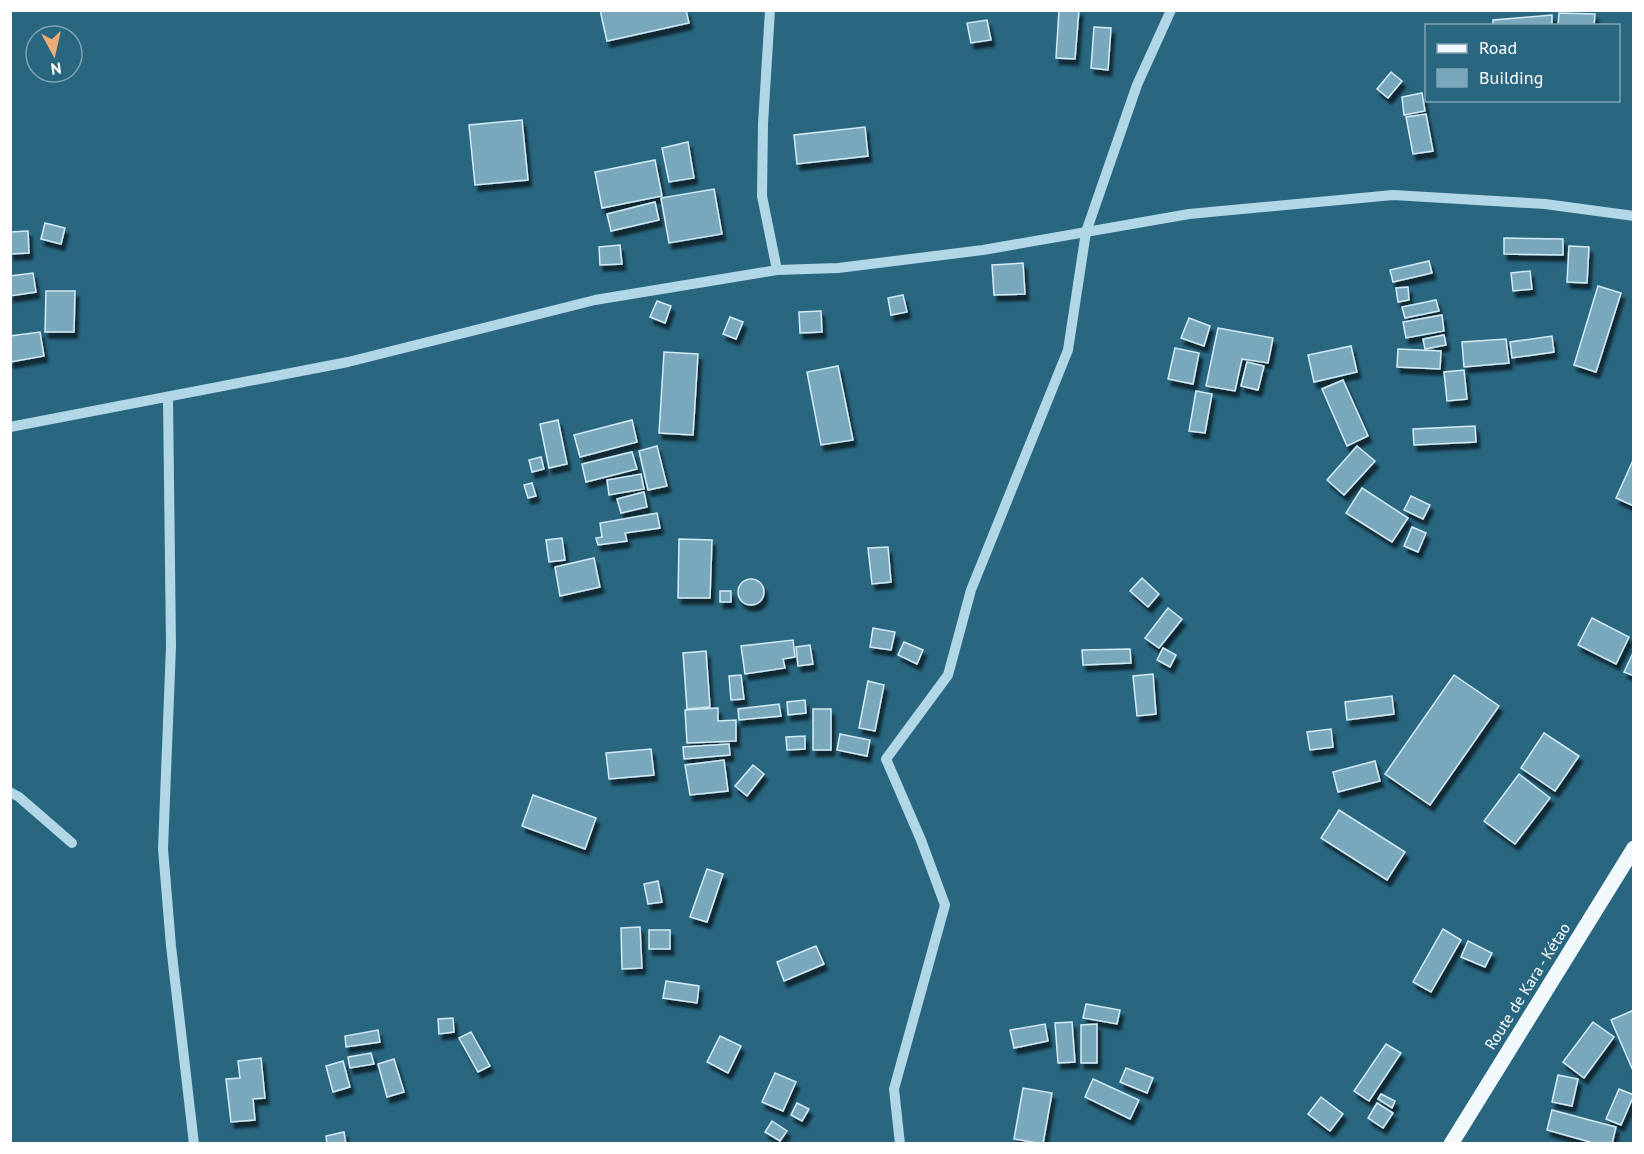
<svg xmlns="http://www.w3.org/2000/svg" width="1644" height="1154" font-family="'PT Sans',sans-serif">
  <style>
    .building { fill: #79a8bc; stroke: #d3ebf5; stroke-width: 1.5; filter: url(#shadow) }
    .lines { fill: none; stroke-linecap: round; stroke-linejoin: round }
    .minor { stroke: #b1d6e5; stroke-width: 10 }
    .major { stroke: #f1f9fd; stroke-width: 15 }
    .labels { text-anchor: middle; stroke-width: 6; stroke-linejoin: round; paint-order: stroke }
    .street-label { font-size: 16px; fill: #fff; stroke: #296680 }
  </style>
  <defs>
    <filter id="shadow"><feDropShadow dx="3.5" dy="6" stdDeviation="1.5" flood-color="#0009"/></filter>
  </defs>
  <rect width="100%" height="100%" fill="#296680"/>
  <!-- building -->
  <g class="building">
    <polygon points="600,10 686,10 689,23 607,41"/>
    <polygon points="1059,10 1079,10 1075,59 1056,58"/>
    <polygon points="1559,13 1595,14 1594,26 1558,26"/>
    <polygon points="1552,15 1552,26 1493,26 1493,20"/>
    <polygon points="987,20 991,40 971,43 967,23"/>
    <polygon points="1094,27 1111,28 1108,70 1091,68"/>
    <polygon points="1391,72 1402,81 1388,98 1377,89"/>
    <polygon points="1422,93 1425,111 1404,115 1402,97"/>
    <polygon points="1426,114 1433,151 1413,154 1406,117"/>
    <polygon points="522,120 528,180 475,185 469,125"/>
    <polygon points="865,127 868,156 797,164 794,135"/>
    <polygon points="688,142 694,178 669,182 662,148"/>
    <polygon points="655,160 662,196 602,208 595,172"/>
    <polygon points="714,189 722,234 669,243 661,198"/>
    <polygon points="655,202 659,220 611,231 607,214"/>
    <polygon points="45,223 65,228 61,244 41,239"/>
    <polygon points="28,231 29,253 10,254 10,232"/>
    <polygon points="1504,238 1563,239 1563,255 1504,254"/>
    <polygon points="620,245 622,264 600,265 599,247"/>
    <polygon points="1569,246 1589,247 1587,283 1567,282"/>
    <polygon points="1429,261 1432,273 1393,282 1390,270"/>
    <polygon points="1023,263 1025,294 994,295 992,265"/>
    <polygon points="1530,271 1532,289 1513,291 1511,273"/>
    <polygon points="33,273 36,292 10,296 10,276"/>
    <polygon points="1598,286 1621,293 1596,372 1574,365"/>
    <polygon points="1408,287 1409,300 1398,302 1396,288"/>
    <polygon points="46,291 75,291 74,332 45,332"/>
    <polygon points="903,295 907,312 891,315 888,298"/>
    <polygon points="1436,300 1439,311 1405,318 1402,307"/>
    <polygon points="657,301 671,306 665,323 650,317"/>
    <polygon points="821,311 822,332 800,333 799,312"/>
    <polygon points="1442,315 1444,331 1406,338 1403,322"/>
    <polygon points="730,317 743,322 736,339 723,334"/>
    <polygon points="1189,318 1210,326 1204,346 1181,338"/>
    <polygon points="1218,328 1273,338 1268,363 1242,359 1235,391 1206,386"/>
    <polygon points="40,332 44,356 10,362 10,336"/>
    <polygon points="1444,335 1446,345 1425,349 1423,339"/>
    <polygon points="1552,336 1554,352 1512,358 1510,342"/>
    <polygon points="1506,339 1509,363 1464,367 1462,342"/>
    <polygon points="1351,346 1357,372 1314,382 1308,355"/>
    <polygon points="1175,348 1199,353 1193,384 1168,379"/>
    <polygon points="1398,349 1441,351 1440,369 1397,367"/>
    <polygon points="664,352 698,354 693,435 659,433"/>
    <polygon points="1247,362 1264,366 1258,390 1241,386"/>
    <polygon points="838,366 853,440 821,445 807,372"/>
    <polygon points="1464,370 1467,399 1447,401 1444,372"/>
    <polygon points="1343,380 1368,436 1347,446 1322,389"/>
    <polygon points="1196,391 1212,394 1205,433 1189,431"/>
    <polygon points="558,420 567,464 549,468 540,424"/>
    <polygon points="632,420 637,442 580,457 574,435"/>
    <polygon points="1475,426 1476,442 1414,445 1413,429"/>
    <polygon points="657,446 667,486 648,490 639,451"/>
    <polygon points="1357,446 1375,461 1344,495 1327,480"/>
    <polygon points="632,452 637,469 586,482 582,464"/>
    <polygon points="541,457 544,469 532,472 529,460"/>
    <polygon points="1634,458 1634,506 1616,498"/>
    <polygon points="641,474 644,489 609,495 607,480"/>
    <polygon points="532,483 536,496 528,498 524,485"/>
    <polygon points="1362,488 1408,518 1392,542 1346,513"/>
    <polygon points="644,492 647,507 621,513 617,499"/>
    <polygon points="1411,496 1430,505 1423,519 1404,510"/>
    <polygon points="657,513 660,528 625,533 627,541 598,545 596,538 602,537 600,523"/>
    <polygon points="1412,527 1426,533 1418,552 1404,546"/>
    <polygon points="562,538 565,560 549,562 546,540"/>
    <polygon points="679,539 712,540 710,598 678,598"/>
    <polygon points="888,547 891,582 872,584 868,548"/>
    <polygon points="594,558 600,587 560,596 555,567"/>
    <polygon points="1142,578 1159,594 1148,607 1130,591"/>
    <circle cx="751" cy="592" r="13"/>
    <rect x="720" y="591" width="11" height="11"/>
    <polygon points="1168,608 1182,619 1159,648 1145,638"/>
    <polygon points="1592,618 1629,637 1616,664 1578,645"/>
    <polygon points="873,628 895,632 891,650 870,647"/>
    <polygon points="793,640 795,657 783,659 785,668 745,674 741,646"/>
    <polygon points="904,642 923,650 917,664 898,655"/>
    <polygon points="810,645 813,664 798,666 796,647"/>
    <polygon points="1163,648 1176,655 1170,667 1157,660"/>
    <polygon points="1130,649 1131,663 1083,665 1082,650"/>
    <polygon points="706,651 710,707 687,709 683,653"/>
    <polygon points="1634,651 1634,676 1624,672"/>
    <polygon points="1153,674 1156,714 1137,716 1133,676"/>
    <polygon points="741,675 744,699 731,700 729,676"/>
    <polygon points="1454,675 1499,706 1430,805 1385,774"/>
    <polygon points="868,681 884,685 875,731 859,728"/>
    <polygon points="1392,696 1394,714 1347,720 1345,702"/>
    <polygon points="805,700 806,713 788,715 787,702"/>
    <polygon points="779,704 781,716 739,720 738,709"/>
    <polygon points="718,708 718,721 736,720 736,741 687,743 685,710"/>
    <rect x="813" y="709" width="18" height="41"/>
    <polygon points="1331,729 1333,747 1310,750 1307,732"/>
    <polygon points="1544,733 1579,756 1555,791 1521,768"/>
    <polygon points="840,734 870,740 867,756 837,750"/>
    <polygon points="805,736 805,749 787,750 786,737"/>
    <polygon points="729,744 730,755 684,759 683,747"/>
    <polygon points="651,749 654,775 609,779 606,753"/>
    <polygon points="724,760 728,791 690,795 685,765"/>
    <polygon points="1375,761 1380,781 1338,792 1333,772"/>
    <polygon points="753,765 764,774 747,796 735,786"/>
    <polygon points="1519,774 1550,798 1515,844 1484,821"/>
    <polygon points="533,795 596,818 585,849 522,826"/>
    <polygon points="1339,810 1405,852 1387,880 1321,838"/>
    <polygon points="707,869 723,874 707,922 690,917"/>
    <polygon points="658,881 662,902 648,904 644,884"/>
    <polygon points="640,927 642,968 622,969 621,928"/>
    <polygon points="1443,929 1461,940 1431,992 1413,982"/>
    <rect x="649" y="930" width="21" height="19"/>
    <polygon points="1468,941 1492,953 1485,967 1461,957"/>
    <polygon points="816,946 824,964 784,981 777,962"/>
    <polygon points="666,981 699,986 697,1003 663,998"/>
    <polygon points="1086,1004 1120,1010 1117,1024 1083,1018"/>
    <polygon points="1634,1010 1634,1073 1611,1020"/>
    <polygon points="453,1018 454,1032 439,1034 438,1019"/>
    <polygon points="1072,1022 1075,1062 1058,1063 1055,1023"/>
    <polygon points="1593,1022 1614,1037 1584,1078 1563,1062"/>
    <polygon points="1045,1024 1048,1041 1014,1048 1010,1030"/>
    <polygon points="1097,1024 1097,1063 1081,1063 1081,1025"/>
    <polygon points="378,1030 380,1042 346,1047 345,1036"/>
    <polygon points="471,1032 490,1066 478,1072 459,1038"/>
    <polygon points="720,1036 741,1046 728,1073 707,1062"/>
    <polygon points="1386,1044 1401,1053 1369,1101 1354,1091"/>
    <polygon points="371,1053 374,1064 350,1068 348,1057"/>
    <polygon points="261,1058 265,1098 253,1099 255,1120 231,1122 226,1079 240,1078 238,1061"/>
    <polygon points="394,1059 404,1092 387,1097 378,1064"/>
    <polygon points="343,1061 350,1087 333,1092 326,1066"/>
    <polygon points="1126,1068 1153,1078 1147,1093 1120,1082"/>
    <polygon points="775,1073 796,1082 783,1111 762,1102"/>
    <polygon points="1558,1075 1578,1079 1572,1106 1552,1102"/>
    <polygon points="1093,1079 1139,1100 1130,1119 1085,1097"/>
    <polygon points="1023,1088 1052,1093 1043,1144 1014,1139"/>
    <polygon points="1619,1089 1634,1095 1621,1125 1606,1119"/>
    <polygon points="1381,1094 1395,1101 1392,1108 1378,1099"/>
    <polygon points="1321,1097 1343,1114 1330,1131 1308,1114"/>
    <polygon points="797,1103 809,1109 802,1121 791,1115"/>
    <polygon points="1377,1103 1393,1113 1383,1128 1368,1118"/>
    <polygon points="1552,1110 1616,1127 1612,1144 1597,1144 1547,1130"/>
    <polygon points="772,1121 787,1131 780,1141 765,1132"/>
    <polygon points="344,1132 346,1144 327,1144 326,1136"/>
  </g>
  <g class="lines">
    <!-- minor -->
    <g class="minor">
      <polyline points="770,10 763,124 762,196 777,270"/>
      <polyline points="168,398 171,646 163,849 171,946 194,1144"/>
      <polyline points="10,427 348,362 595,300 777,270 838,268 983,250 1189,214 1393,195 1545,204 1634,216"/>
      <polyline points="10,792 19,797 72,843"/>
      <polyline points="900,1144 894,1089 945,905 921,840 886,759 948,675 971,590 1068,350 1086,232 1137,85 1171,10"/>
    </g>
    <!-- major -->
    <polyline class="major" points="1451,1144 1634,848"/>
  </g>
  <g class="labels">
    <!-- street labels -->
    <g class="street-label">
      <text transform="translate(1527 986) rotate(-58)" y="6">Route de Kara - Kétao</text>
    </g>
  </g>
  <!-- border -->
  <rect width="1644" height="1154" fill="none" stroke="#ffffff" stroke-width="24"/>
  <!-- legend -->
  <rect x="1425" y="24" width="195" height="78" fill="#296680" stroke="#7fa3b3" stroke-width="1.5"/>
  <rect x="1437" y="44" width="30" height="9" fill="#f1f9fd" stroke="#7fa3b3" stroke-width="1.5"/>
  <text x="1479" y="54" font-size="18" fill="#ffffff">Road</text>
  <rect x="1437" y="69" width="30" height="18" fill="#79a8bc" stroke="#7fa3b3" stroke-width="1.5"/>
  <text x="1479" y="84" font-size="18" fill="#ffffff">Building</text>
  <!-- north arrow -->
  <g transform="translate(54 54) rotate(172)"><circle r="28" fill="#296680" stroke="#7fa3b3" stroke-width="1.5"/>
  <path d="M0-4.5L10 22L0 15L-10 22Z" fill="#ecac78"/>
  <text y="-9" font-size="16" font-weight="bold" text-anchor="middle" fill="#ffffff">N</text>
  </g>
</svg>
